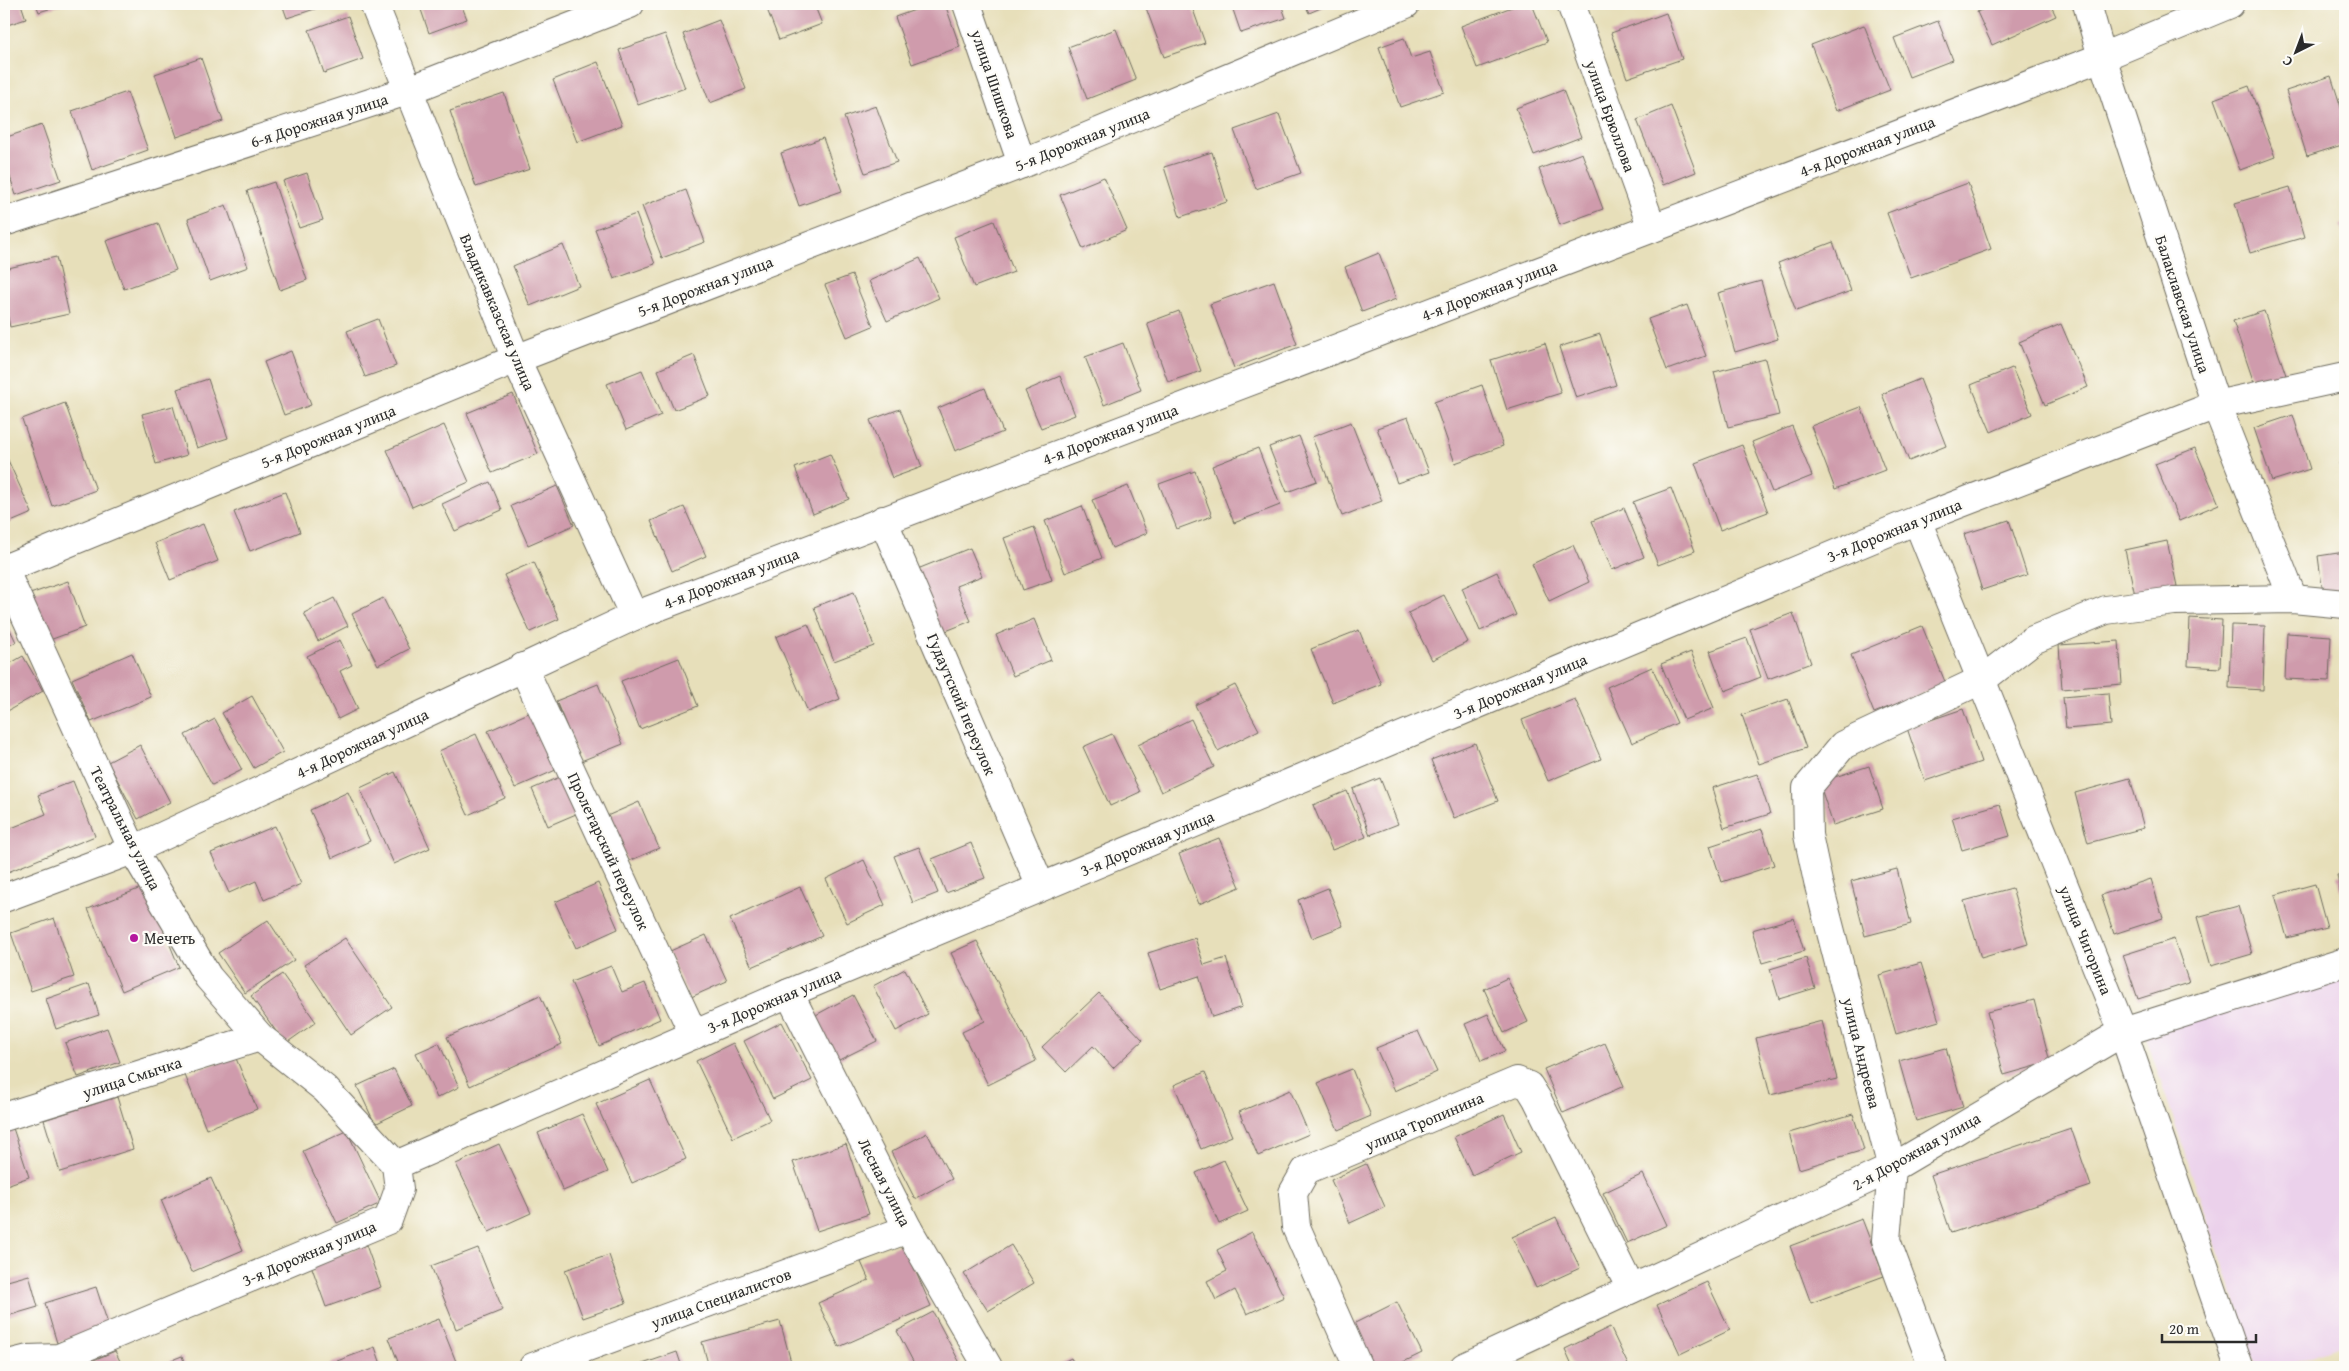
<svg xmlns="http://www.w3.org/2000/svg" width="2349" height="1371" font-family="'Gentium Book Plus',serif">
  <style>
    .built { fill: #ebd1eb }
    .building { fill: #cf9bac }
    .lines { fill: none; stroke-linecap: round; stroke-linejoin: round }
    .minor-casing { stroke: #6d6a5d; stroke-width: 30 }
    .minor { stroke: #fff; stroke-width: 28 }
    .poi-dot { fill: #b5179e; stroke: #fdfcf7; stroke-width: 2 }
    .labels { text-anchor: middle; stroke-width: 4.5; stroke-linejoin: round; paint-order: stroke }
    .street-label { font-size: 16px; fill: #2b2b2b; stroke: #fdfcf7 }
    .poi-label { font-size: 16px; fill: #2b2b2b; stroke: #fdfcf7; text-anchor: start }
  </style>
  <rect width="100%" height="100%" fill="#fdfcf7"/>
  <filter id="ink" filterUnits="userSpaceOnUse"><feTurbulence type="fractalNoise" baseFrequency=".02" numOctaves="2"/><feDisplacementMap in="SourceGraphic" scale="10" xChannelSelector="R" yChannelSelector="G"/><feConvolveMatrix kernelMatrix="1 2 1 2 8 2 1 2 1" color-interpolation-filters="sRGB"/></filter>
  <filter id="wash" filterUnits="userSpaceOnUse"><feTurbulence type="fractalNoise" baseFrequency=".0096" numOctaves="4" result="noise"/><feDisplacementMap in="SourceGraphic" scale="20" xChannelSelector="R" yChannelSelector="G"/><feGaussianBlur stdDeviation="1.12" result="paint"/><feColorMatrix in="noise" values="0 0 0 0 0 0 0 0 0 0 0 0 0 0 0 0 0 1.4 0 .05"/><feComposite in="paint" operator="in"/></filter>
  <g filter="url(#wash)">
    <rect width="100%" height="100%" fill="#e7dfba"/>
    <!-- built -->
    <polygon class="built" points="2345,976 2345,1344 2279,1367 2257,1367 2145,1034"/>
    <g id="blocks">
      <!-- building -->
      <g class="building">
        <polygon points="4,4 21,4 26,19 4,26"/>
        <polygon points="36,4 65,4 39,12"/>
        <polygon points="282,4 330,4 287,18"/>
        <polygon points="419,4 461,4 467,19 429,33"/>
        <polygon points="765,4 814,4 822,24 779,40"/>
        <polygon points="932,4 945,4 960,47 912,64 895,17"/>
        <polygon points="1149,4 1191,4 1205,43 1164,57 1145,5"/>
        <polygon points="1231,4 1281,4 1286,18 1241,33"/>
        <polygon points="1305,4 1330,4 1309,13"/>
        <polygon points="1520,4 1532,4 1547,42 1477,68 1461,26"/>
        <polygon points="1996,4 2050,4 2056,16 1992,45 1977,12"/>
        <polygon points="1666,13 1682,59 1627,78 1611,33"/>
        <polygon points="348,16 363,59 324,73 309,30"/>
        <polygon points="719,20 746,89 710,103 683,34"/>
        <polygon points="1938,21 1953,60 1909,77 1894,38"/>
        <polygon points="1864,25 1890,90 1836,111 1811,45"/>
        <polygon points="1116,29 1136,80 1087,99 1068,47"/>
        <polygon points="665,34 685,88 638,105 619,50"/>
        <polygon points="1404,38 1411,58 1430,52 1444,92 1400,107 1379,47"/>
        <polygon points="201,58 223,121 177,137 155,74"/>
        <polygon points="598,62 622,125 577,142 553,80"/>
        <polygon points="2331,76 2345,120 2345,144 2307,156 2286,91"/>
        <polygon points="2249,86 2275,157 2240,170 2214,99"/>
        <polygon points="1563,90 1581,137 1534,155 1516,108"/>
        <polygon points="127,92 148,150 92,170 72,111"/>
        <polygon points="504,93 530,169 476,187 450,111"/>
        <polygon points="876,106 897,162 865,173 844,117"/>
        <polygon points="1671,106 1696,172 1663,185 1637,120"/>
        <polygon points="1279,114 1301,173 1256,189 1234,130"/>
        <polygon points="42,125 61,180 16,195 4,159 4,138"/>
        <polygon points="823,138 842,191 799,206 781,153"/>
        <polygon points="1212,152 1227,202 1180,217 1164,167"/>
        <polygon points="1582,153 1603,209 1560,225 1539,169"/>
        <polygon points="307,173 323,220 299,228 283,181"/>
        <polygon points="1104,177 1127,230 1083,249 1060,195"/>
        <polygon points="274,182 307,280 280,290 247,191"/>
        <polygon points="1968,183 1991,249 1911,278 1887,213"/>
        <polygon points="2290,187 2305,237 2250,253 2235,203"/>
        <polygon points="686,190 705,242 662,258 642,206"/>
        <polygon points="226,205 248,267 210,281 188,219"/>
        <polygon points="636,214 655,264 614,279 595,229"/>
        <polygon points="994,221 1014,272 974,287 954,237"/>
        <polygon points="158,223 176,270 124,289 106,241"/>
        <polygon points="2345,224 2345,239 2340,225"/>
        <polygon points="1833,242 1851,291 1796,311 1778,263"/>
        <polygon points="563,245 579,286 530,306 513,266"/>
        <polygon points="1379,253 1396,299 1362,312 1345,267"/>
        <polygon points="56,257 69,314 10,327 4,300 4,269"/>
        <polygon points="920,258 939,298 887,321 869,281"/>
        <polygon points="852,275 873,326 847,337 825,285"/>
        <polygon points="1274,281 1297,344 1234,368 1210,304"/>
        <polygon points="1761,281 1778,339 1735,352 1718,293"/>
        <polygon points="1687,305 1706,356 1667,370 1648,319"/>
        <polygon points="1179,311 1201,371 1168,382 1147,323"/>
        <polygon points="2264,311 2286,375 2255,386 2233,321"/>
        <polygon points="378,319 396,366 365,377 347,331"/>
        <polygon points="2061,324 2088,387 2045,405 2019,342"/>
        <polygon points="1600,334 1616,385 1576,398 1559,347"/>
        <polygon points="1123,343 1141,390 1104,405 1085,357"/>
        <polygon points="1545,343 1561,393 1507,410 1491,360"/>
        <polygon points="291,351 311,405 284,415 264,362"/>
        <polygon points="694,355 710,396 674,410 658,370"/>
        <polygon points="1765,359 1779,415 1728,427 1714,372"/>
        <polygon points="2012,368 2032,414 1991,432 1971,385"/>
        <polygon points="642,370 661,415 626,430 607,384"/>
        <polygon points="1060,376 1075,415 1041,428 1025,391"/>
        <polygon points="208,379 228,438 197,448 177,389"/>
        <polygon points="1920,379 1946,446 1909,461 1882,394"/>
        <polygon points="1482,385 1503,446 1455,463 1434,402"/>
        <polygon points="985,388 1003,432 955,451 938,408"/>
        <polygon points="513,394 538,454 492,473 467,413"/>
        <polygon points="65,403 96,490 52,506 22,419"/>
        <polygon points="173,406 187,455 156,464 142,414"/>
        <polygon points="1861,407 1885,470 1835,489 1811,426"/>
        <polygon points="900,409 922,467 892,478 870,420"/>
        <polygon points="2293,415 2310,469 2272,481 2254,428"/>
        <polygon points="1408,417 1429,472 1397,483 1377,428"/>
        <polygon points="1351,422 1382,501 1342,516 1312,437"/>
        <polygon points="444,425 469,482 412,507 387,450"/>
        <polygon points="1792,426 1812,476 1772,492 1752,442"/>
        <polygon points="1299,436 1317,481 1287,492 1269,447"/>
        <polygon points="1742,445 1768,512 1720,530 1695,463"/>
        <polygon points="1258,448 1280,505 1234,523 1212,466"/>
        <polygon points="2195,448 2219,504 2179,521 2155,464"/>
        <polygon points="830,454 849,499 813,514 795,468"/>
        <polygon points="7,458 32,513 4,525 4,459"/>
        <polygon points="2345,462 2345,485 2339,463"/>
        <polygon points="1195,471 1212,516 1177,529 1159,484"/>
        <polygon points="490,482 502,510 455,531 442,504"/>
        <polygon points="557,486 574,525 528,545 511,506"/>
        <polygon points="1128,486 1147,533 1112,548 1092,500"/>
        <polygon points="1671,488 1695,551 1658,565 1633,502"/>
        <polygon points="285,492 300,532 250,551 234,512"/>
        <polygon points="1082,506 1102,558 1065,573 1045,521"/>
        <polygon points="684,507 706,556 672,571 651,521"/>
        <polygon points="1624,508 1644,557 1612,570 1592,521"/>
        <polygon points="2009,520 2027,575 1982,590 1964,534"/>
        <polygon points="203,524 218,561 170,580 155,543"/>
        <polygon points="1034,527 1052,580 1023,590 1004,538"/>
        <polygon points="2167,541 2177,586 2135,595 2125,550"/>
        <polygon points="1573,545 1589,582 1549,601 1532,564"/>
        <polygon points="970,548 982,576 956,586 971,621 941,633 915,570"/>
        <polygon points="2345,552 2345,591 2323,594 2318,556"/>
        <polygon points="534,562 559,619 530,632 504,575"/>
        <polygon points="1497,572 1516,615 1480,631 1462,588"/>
        <polygon points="68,581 85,627 47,641 30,594"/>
        <polygon points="854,592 874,646 834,661 814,607"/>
        <polygon points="1444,595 1468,642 1432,660 1408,613"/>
        <polygon points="334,598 348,626 318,641 304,613"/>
        <polygon points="383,598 409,649 378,665 352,614"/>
        <polygon points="1793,613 1811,663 1768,679 1750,629"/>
        <polygon points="4,617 16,642 4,648"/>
        <polygon points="2190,618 2222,620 2220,668 2188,666"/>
        <polygon points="1034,619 1051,660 1013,676 996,635"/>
        <polygon points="808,624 840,699 808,712 776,637"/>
        <polygon points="2231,625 2265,626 2263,690 2229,688"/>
        <polygon points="1922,626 1946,684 1874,713 1851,655"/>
        <polygon points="1359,630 1381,684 1333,703 1311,649"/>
        <polygon points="2287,633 2331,636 2329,681 2285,679"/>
        <polygon points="1747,638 1761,677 1725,691 1710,651"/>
        <polygon points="340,640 352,665 340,671 358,709 338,719 307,656"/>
        <polygon points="2119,641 2122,684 2062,689 2059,645"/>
        <polygon points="1691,652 1714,708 1684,720 1661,664"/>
        <polygon points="132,653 151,697 91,722 72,679"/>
        <polygon points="23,656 43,691 4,713 4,667"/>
        <polygon points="679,658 698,706 640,729 621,681"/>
        <polygon points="1652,667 1677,723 1632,743 1607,687"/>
        <polygon points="598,684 623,744 581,761 556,701"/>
        <polygon points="1235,685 1259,730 1218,751 1195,705"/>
        <polygon points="2108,693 2111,725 2066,729 2063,697"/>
        <polygon points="252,696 283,752 254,768 222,713"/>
        <polygon points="1575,699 1601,759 1548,781 1522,720"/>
        <polygon points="1788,699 1806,748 1759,764 1742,715"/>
        <polygon points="1963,709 1981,762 1925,781 1907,728"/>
        <polygon points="531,712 558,769 515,788 488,731"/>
        <polygon points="215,719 242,770 212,785 185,735"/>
        <polygon points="1191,719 1214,767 1161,792 1138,745"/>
        <polygon points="476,734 505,798 468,815 439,751"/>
        <polygon points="1112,734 1140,792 1110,806 1083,747"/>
        <polygon points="1475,743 1498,801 1454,818 1431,760"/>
        <polygon points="140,745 170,802 138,819 108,762"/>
        <polygon points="1869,766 1883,809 1833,825 1819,782"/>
        <polygon points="395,772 430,848 394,864 360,788"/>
        <polygon points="1757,774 1770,814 1724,828 1712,788"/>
        <polygon points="560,777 576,814 548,826 532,789"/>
        <polygon points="1380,778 1398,824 1370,835 1353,789"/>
        <polygon points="2130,778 2144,828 2088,843 2075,793"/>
        <polygon points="73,781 95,836 8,872 4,860 4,831 46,814 38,795"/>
        <polygon points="1347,791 1366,837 1332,850 1313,805"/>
        <polygon points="348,792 370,841 332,858 310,810"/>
        <polygon points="639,802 659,848 627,862 607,816"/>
        <polygon points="2000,804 2010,836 1962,850 1952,818"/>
        <polygon points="275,826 301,884 264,900 256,881 229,893 211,853"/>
        <polygon points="1762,829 1774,865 1722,882 1710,846"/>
        <polygon points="1219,838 1240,887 1199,904 1179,854"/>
        <polygon points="971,843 985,878 946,893 932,859"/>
        <polygon points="919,847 938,893 913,903 894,856"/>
        <polygon points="864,860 885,905 847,923 826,879"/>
        <polygon points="1897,869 1911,924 1865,936 1851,881"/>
        <polygon points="2345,874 2345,912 2344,912 2337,875"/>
        <polygon points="2151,879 2163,918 2114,934 2101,895"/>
        <polygon points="598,883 618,929 576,948 555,902"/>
        <polygon points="2315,884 2327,928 2287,938 2275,895"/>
        <polygon points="146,886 179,967 122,991 88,909"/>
        <polygon points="800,887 822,936 752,967 730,919"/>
        <polygon points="1328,888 1343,926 1312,938 1298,900"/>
        <polygon points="2012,888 2028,944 1981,958 1964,901"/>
        <polygon points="2238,906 2252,954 2211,966 2197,917"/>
        <polygon points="54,918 74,977 31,991 11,933"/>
        <polygon points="1794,918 1804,951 1762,963 1752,930"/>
        <polygon points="268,920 294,960 245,993 218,953"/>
        <polygon points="706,935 727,981 689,998 668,952"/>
        <polygon points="345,938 392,1007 351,1035 304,965"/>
        <polygon points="1195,938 1204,965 1226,958 1242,1007 1212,1017 1199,976 1160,989 1148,953"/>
        <polygon points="2174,939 2189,983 2138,999 2123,955"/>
        <polygon points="977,941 1036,1061 988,1085 962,1032 985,1021 951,953"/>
        <polygon points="1806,958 1815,988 1779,999 1770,969"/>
        <polygon points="1921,963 1939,1021 1896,1034 1879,975"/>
        <polygon points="611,966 622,992 645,983 660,1019 599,1046 571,982"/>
        <polygon points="905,969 928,1014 896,1031 873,986"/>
        <polygon points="282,974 316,1022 285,1044 251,996"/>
        <polygon points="1507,978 1528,1022 1504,1033 1484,989"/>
        <polygon points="89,984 99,1015 56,1029 46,999"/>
        <polygon points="1099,993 1143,1040 1113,1068 1093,1046 1066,1072 1042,1047"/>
        <polygon points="540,995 562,1044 470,1086 447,1037"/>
        <polygon points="853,995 877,1041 837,1061 814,1016"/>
        <polygon points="2034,1000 2050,1062 2004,1075 1987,1012"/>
        <polygon points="1488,1014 1505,1051 1481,1061 1465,1024"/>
        <polygon points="1822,1021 1837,1079 1770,1095 1756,1038"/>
        <polygon points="782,1022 812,1080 773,1099 744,1041"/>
        <polygon points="107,1028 120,1062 78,1077 65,1043"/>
        <polygon points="1418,1031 1437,1072 1395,1091 1376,1048"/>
        <polygon points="439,1043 459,1087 437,1098 416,1053"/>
        <polygon points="733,1043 770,1120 733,1138 696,1061"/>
        <polygon points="1605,1043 1624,1086 1563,1113 1544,1069"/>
        <polygon points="1946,1048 1963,1107 1916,1121 1899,1061"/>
        <polygon points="235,1056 257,1109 206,1129 185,1075"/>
        <polygon points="394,1069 412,1106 375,1124 357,1086"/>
        <polygon points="1352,1069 1371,1116 1338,1130 1318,1083"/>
        <polygon points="1205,1072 1232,1136 1201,1149 1174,1085"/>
        <polygon points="650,1080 686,1159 632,1183 596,1104"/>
        <polygon points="1290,1090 1309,1134 1258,1156 1239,1112"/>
        <polygon points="117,1097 133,1149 60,1172 44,1120"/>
        <polygon points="582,1114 608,1172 563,1191 538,1133"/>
        <polygon points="1504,1114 1521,1152 1472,1175 1454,1137"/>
        <polygon points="1853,1114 1864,1150 1799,1169 1789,1133"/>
        <polygon points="12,1125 29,1177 4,1186 4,1128"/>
        <polygon points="2071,1128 2091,1186 1951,1233 1931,1175"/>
        <polygon points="347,1131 381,1203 337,1223 303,1151"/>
        <polygon points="927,1133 952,1179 915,1199 891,1152"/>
        <polygon points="499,1144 531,1213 489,1232 456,1164"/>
        <polygon points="846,1144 869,1214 817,1231 793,1162"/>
        <polygon points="1224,1160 1248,1211 1219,1224 1196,1173"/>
        <polygon points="1366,1164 1385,1207 1350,1223 1331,1180"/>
        <polygon points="1643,1174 1667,1225 1627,1243 1603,1193"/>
        <polygon points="211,1178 243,1250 192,1272 161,1200"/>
        <polygon points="1556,1217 1580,1268 1536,1288 1512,1237"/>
        <polygon points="1862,1219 1884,1276 1811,1303 1790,1246"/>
        <polygon points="1252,1232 1284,1297 1247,1314 1235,1290 1216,1300 1207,1281 1227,1271 1217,1250"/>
        <polygon points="903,1243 931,1306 839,1347 818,1303 869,1280 861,1262"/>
        <polygon points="366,1245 381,1287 326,1307 311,1265"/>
        <polygon points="1011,1245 1034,1283 988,1311 964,1274"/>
        <polygon points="478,1248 503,1310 456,1329 431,1266"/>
        <polygon points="609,1255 626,1303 583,1318 565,1270"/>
        <polygon points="29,1275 38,1307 4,1317 4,1282"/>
        <polygon points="1707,1282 1730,1330 1680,1354 1657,1305"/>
        <polygon points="96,1287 109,1327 57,1343 45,1303"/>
        <polygon points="1397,1302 1422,1353 1393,1367 1374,1367 1353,1324"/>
        <polygon points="933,1312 960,1363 951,1367 916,1367 897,1331"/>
        <polygon points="439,1319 457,1364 448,1367 400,1367 389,1338"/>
        <polygon points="780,1321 791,1362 772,1367 709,1367 702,1342"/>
        <polygon points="1610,1327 1629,1367 1573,1367 1565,1349"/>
        <polygon points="375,1347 382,1367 330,1367 329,1364"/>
        <polygon points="115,1351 123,1367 77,1367"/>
        <polygon points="677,1352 682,1367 634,1367"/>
        <polygon points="182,1356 186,1367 154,1367"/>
        <polygon points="1071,1358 1076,1367 1054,1367"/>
      </g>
    </g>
  </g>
  <g filter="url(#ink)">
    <use href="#blocks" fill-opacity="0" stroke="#6d6a5d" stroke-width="1"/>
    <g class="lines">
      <!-- minor casing -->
      <g class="minor-casing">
        <g id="minor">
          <polyline points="374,4 516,359 634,616"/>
          <polyline points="967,4 1022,164"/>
          <polyline points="1571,4 1652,228"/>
          <polyline points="2087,4 2102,57 2216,405 2293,599"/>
          <polyline points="4,222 407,91 630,4"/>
          <polyline points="883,520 1041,887"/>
          <polyline points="1917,520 2123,1032 2239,1367"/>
          <polyline points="4,569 516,359 1022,164 1406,4"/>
          <polyline points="4,569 133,850 208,977 260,1037 325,1089 396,1165"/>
          <polyline points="523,667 694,1035"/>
          <polyline points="4,898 133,850 634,616 2102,57 2230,4"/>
          <polyline points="789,993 908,1229 988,1367"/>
          <polyline points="4,1117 260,1037"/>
          <polyline points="4,1365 28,1359 59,1358 388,1220 399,1189 396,1165 789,993 1917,520 2216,405 2345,377"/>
          <polyline points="533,1367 908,1229"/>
          <polyline points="1358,1367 1296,1227 1293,1193 1306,1170 1517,1081 1529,1086 1537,1099 1631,1289"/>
          <polyline points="1464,1367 1892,1168 2123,1032 2345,962"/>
          <polyline points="1933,1367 1886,1240 1892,1168 1818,882 1808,835 1807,788 1843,745 1983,679 2033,640 2106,610 2174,601 2293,599 2345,604"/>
        </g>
      </g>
      <!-- minor -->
      <use href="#minor" class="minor"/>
    </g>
  </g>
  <!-- markers -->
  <circle class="poi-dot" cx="134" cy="938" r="5"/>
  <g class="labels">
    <!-- street labels -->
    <g class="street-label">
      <text transform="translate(995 84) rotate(71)" y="6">улица Шишкова</text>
      <text transform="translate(1611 116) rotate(70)" y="6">улица Брюллова</text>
      <text transform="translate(319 120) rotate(-18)" y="6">6-я Дорожная улица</text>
      <text transform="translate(1082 139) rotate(-22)" y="6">5-я Дорожная улица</text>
      <text transform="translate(1867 146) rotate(-21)" y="6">4-я Дорожная улица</text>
      <text transform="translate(705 286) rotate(-21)" y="6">5-я Дорожная улица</text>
      <text transform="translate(1489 290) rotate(-21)" y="6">4-я Дорожная улица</text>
      <text transform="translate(2183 304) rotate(72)" y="6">Балаклавская улица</text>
      <text transform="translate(498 312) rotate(67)" y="6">Владикавказская улица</text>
      <text transform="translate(1110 434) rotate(-21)" y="6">4-я Дорожная улица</text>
      <text transform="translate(328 436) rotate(-22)" y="6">5-я Дорожная улица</text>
      <text transform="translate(1894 530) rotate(-22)" y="6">3-я Дорожная улица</text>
      <text transform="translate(731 578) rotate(-21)" y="6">4-я Дорожная улица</text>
      <text transform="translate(1520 686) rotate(-23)" y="6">3-я Дорожная улица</text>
      <text transform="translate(962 704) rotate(67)" y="6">Гудаутский переулок</text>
      <text transform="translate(362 743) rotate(-25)" y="6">4-я Дорожная улица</text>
      <text transform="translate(126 828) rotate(63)" y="6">Театральная улица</text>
      <text transform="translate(1147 843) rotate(-23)" y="6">3-я Дорожная улица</text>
      <text transform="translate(609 851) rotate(65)" y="6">Пролетарский переулок</text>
      <text transform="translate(2086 940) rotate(68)" y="6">улица Чигорина</text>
      <text transform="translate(774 1000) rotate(-23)" y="6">3-я Дорожная улица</text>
      <text transform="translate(1862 1053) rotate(76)" y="6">улица Андреева</text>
      <text transform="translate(132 1077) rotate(-18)" y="6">улица Смычка</text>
      <text transform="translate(1424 1121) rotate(-23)" y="6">улица Тропинина</text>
      <text transform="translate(1916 1151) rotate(-29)" y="6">2-я Дорожная улица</text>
      <text transform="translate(885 1182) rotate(63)" y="6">Лесная улица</text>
      <text transform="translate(309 1253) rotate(-23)" y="6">3-я Дорожная улица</text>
      <text transform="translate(721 1298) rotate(-20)" y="6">улица Специалистов</text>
    </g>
    <!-- poi labels -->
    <g class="poi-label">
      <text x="144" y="944">Мечеть</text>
    </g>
  </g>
  <!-- margin -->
  <rect width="2349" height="1371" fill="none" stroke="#fdfcf7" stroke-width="20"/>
  <!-- north arrow -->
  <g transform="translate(2296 52) rotate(222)" stroke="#fdfcf7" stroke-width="4" paint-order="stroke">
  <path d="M0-4L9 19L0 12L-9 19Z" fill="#2b2b2b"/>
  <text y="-8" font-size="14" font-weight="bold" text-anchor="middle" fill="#2b2b2b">С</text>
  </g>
  <!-- scale -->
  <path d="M2162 1334v8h94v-8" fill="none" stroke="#2b2b2b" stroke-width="2.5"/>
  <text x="2169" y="1334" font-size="15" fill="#2b2b2b" stroke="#fdfcf7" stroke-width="4" paint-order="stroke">20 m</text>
</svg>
